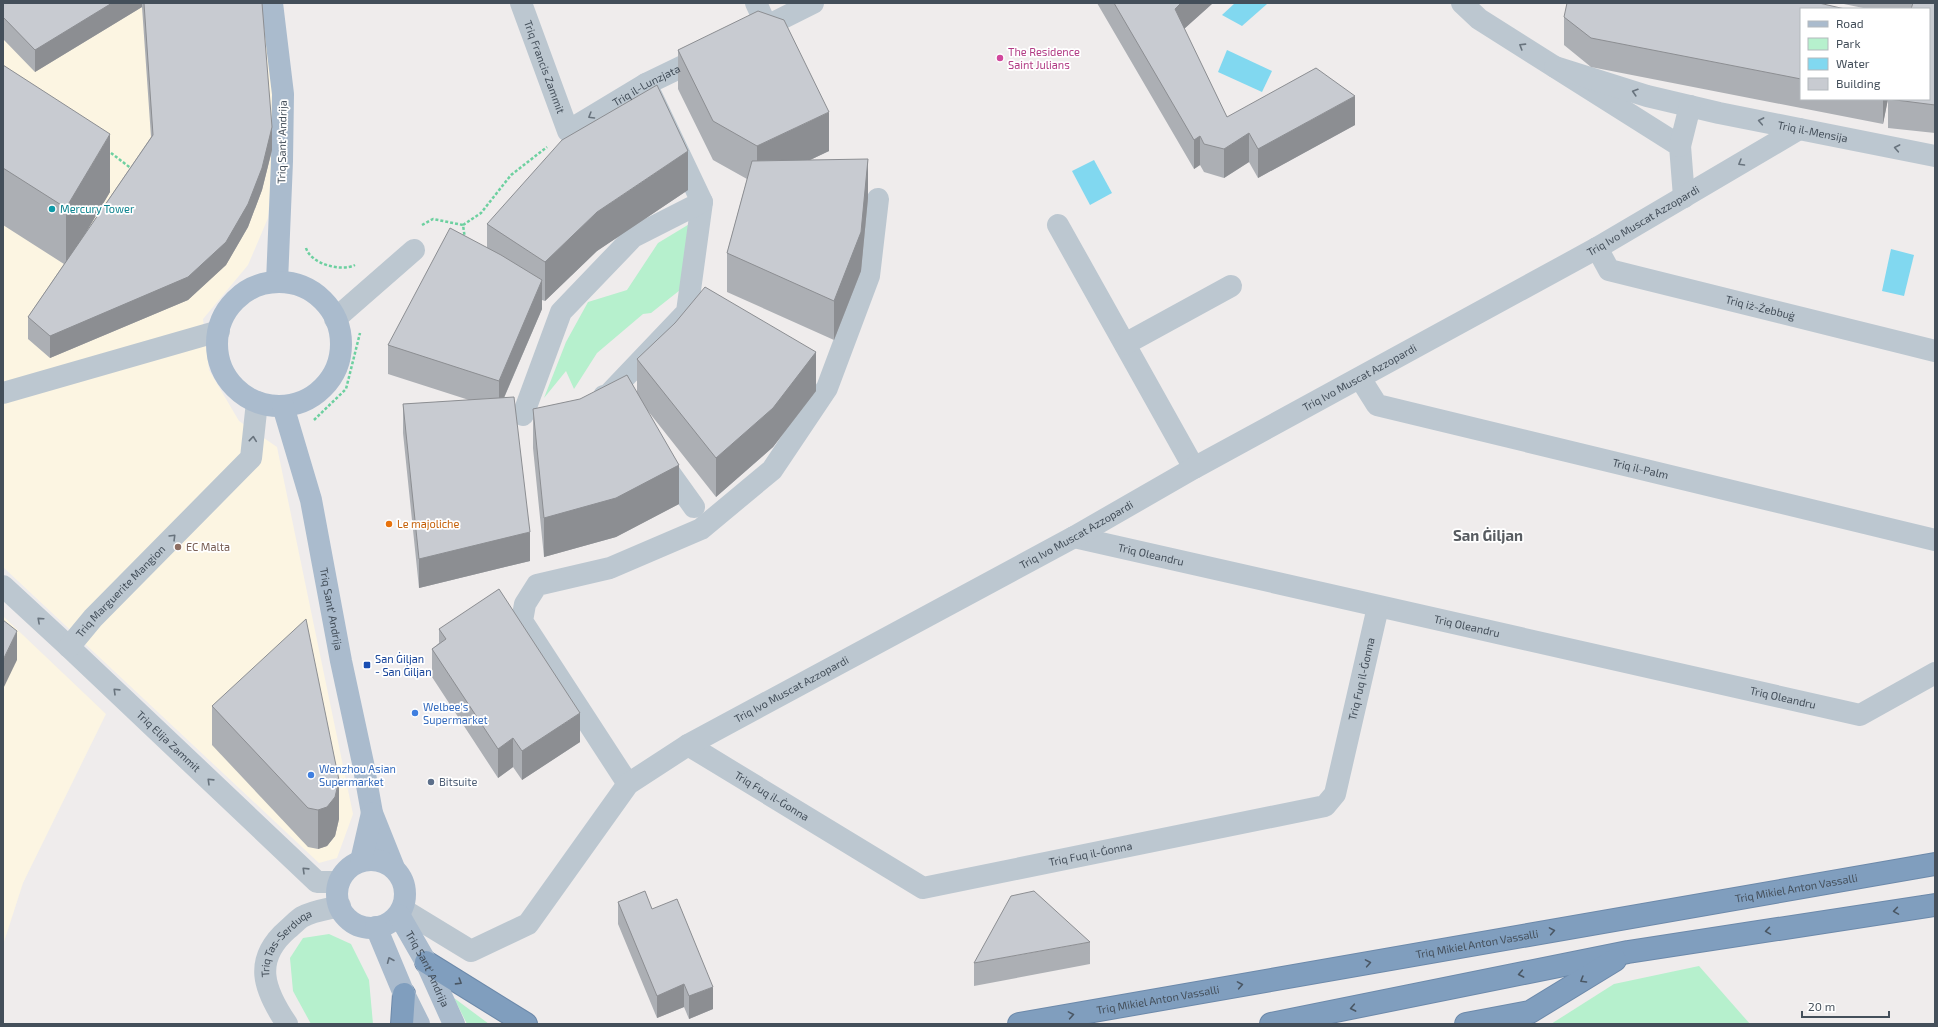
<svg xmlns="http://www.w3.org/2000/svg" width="1938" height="1027" font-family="'Exo 2',sans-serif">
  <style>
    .commercial { fill: #fcf5e2 }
    .green { fill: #b6f0cd }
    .water { fill: #81d8f0 }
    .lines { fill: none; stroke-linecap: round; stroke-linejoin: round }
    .highway-casing { stroke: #6c89aa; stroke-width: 24 }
    .path { stroke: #6dd0a0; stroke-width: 2.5; stroke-dasharray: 3 2; stroke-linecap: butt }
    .minor { stroke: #bcc7d0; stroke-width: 22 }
    .major { stroke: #aabbcd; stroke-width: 22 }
    .highway { stroke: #809ebe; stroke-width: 22 }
    .wall { fill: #acafb4 }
    .shaded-wall { fill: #8c8e92 }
    .building { fill: #c8cbd1; stroke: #8c8e92 }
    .oneway { stroke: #68737d }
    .oneway2 { stroke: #4a5764 }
    .oneway3 { stroke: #636f7c }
    .hotel-dot { fill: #d1479c; stroke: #fff; stroke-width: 1.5 }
    .culture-dot { fill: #0f9aa8; stroke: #fff; stroke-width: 1.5 }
    .food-dot { fill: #e8710a; stroke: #fff; stroke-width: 1.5 }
    .education-dot { fill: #8d6e63; stroke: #fff; stroke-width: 1.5 }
    .transit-dot { fill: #1a4fb4; stroke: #fff; stroke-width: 1.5 }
    .shop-dot { fill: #3f7fe0; stroke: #fff; stroke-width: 1.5 }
    .service-dot { fill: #5c6f8a; stroke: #fff; stroke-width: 1.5 }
    .labels { text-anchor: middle; stroke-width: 3.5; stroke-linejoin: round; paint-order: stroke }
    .hotel-label { font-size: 11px; fill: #b23c85; stroke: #fff; text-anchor: start }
    .street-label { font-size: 11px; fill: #444f5a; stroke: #fff }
    .culture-label { font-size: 11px; fill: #0d838f; stroke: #fff; text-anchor: start }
    .food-label { font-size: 11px; fill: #c56008; stroke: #fff; text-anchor: start }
    .education-label { font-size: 11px; fill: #785e54; stroke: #fff; text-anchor: start }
    .transit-label { font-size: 11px; fill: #164399; stroke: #fff; text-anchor: start }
    .shop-label { font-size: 11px; fill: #366cbe; stroke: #fff; text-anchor: start }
    .service-label { font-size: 11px; fill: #4e5e75; stroke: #fff; text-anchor: start }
    .district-label { font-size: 15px; font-weight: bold; fill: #585c61; stroke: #fff }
  </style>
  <rect width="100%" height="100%" fill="#efecec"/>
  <!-- commercial -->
  <g class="commercial">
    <polygon points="3,3 265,3 276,117 268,218 248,265 203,319 209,370 239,421 277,447 353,814 337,858 319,863 3,567"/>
    <polygon points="3,616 106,714 23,883 3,945"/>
  </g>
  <!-- green -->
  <g class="green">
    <polygon points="706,214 699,275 651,313 643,314 597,353 574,389 566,371 544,398 566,342 588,302 627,290 658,243"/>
    <polygon points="329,934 351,944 369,980 373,1024 311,1024 293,991 290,958 303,938"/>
    <polygon points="1699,966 1750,1024 1551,1024 1614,984"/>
    <polygon points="454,998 489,1024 467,1024"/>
  </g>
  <!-- water -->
  <g class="water">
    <polygon points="1235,3 1266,3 1267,4 1242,26 1222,15"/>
    <polygon points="1227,50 1272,71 1262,92 1218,72"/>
    <polygon points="1094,160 1112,193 1090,205 1072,171"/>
    <polygon points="1891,249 1914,255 1904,296 1882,291"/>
  </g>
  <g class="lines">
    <!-- highway casing -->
    <g class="highway-casing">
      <g id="highway">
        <polyline points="426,962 526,1024"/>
        <polyline points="402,1024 404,994"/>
        <path id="s13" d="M1019,1024L1935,864"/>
        <polyline points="1271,1024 1628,952 1935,905"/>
        <polyline points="1466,1024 1530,1012 1615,960"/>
      </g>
    </g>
    <!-- path -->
    <g class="path">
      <polyline points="107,150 132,169"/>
      <polyline points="422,225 433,219 463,225 465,239"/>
      <polyline points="463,225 481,213 511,175 547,147"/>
      <path d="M306,248C311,264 341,272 355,265"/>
      <polyline points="314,420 346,389 360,333"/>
    </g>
    <!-- minor -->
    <g class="minor">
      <path id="s1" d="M521,3L568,131L646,84L706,55"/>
      <polyline points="756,3 767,27"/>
      <polyline points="1462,3 1479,19 1680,146 1684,197"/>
      <polyline points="755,32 813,3"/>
      <path id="s2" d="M1555,67L1647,96L1719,113L1935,156"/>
      <polyline points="1680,146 1690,106"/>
      <polyline points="1058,225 1194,468"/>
      <path id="s3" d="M1597,248L1609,270L1935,351"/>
      <polyline points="335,319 414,250"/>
      <polyline points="1125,344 1231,286"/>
      <path id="s4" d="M1360,378L1377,405L1935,540"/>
      <polyline points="3,393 219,331"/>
      <polyline points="604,396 608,395 687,312 702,202"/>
      <polyline points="523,415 561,312 633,237 702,202 646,84"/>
      <polyline points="661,461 694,507"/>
      <path id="s5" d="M1074,537L1860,715L1935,673"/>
      <path id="s6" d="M3,586L69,647L317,882H339"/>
      <path id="s7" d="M69,647L93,618L251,458L257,402"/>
      <path id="s8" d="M688,745L923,888L1325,806L1335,794L1378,607"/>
      <polyline points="628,784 522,621 525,604 537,585 610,568 701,529 772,470 827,388 869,276 878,199"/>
      <path id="s9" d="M402,909L471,951L528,924L628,784L688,745L1074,537L1194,468L1597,248L1799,129"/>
      <path id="s10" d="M287,1024C264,990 252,960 288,929C292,926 297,920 302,917C312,911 328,909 340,906"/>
    </g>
    <!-- major -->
    <g class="major">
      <polyline points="272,3 283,94 282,161 277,282"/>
      <circle cx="279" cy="344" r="62"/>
      <path id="s11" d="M283,406L311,500L341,661L363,763L372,813L394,868"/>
      <circle cx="371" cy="894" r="34"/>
      <polyline points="361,861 372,813"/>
      <path id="s12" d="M399,915L426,962L454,1024"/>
      <polyline points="376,927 404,994 419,1024"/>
    </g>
    <!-- highway -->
    <use href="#highway" class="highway"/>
  </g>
  <!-- wall -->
  <g class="wall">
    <polygon points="3,3 262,3 272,150 262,190 248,227 226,265 188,300 50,358 28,339 28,317 64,264 3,225 3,65 110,192 85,234 151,137 142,7 35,72 3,39"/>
    <polygon points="1097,3 1213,3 1184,29 1227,117 1355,125 1258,178 1249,162 1224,178 1204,172 1200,165 1194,169"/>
    <polygon points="1839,3 1935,3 1935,133 1888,128 1888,99 1929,9 1868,9"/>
    <polygon points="1801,9 1801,99 1888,99 1883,124 1591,67 1564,45 1564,17"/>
    <polygon points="678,50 829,151 810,160 868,198 861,271 834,340 727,292 727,253 747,179 713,160 678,89"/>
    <polygon points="688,190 597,251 545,301 542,300 542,309 504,398 530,561 419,588 403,433 403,404 469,400 388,374 388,345 487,248 487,224"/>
    <polygon points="637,359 816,391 773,447 716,497 648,411 679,504 616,537 544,557 533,448 533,409 637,393"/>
    <polygon points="439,629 580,742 522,780 513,767 498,778 432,677 432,649 439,643"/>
    <polygon points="212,706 339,819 335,836 327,846 318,849 308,847 212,745"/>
    <polygon points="618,902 652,909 713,1009 689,1019 684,1007 657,1018 618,924"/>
    <polygon points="1090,942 1090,964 974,986 974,963"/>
  </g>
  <!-- shaded-wall -->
  <g class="shaded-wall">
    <polygon points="112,3 142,3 142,7 35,72 35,50"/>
    <polygon points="1181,3 1213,3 1175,37 1175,9"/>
    <polygon points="1355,96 1355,125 1258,178 1258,149"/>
    <polygon points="1883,99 1888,99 1883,124"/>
    <polygon points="829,112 829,151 757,185 757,146"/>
    <polygon points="272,127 272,150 262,190 248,227 226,265 188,300 50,358 50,336"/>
    <polygon points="1249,133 1249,162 1224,178 1224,149"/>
    <polygon points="110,134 110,192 66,266 66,208"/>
    <polygon points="1200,136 1200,165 1194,169 1194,140"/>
    <polygon points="688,151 688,190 597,251 545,301 545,262 597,212"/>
    <polygon points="868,159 868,198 861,271 834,340 834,301"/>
    <polygon points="542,280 542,309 499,409 499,381"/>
    <polygon points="816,352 816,391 773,447 716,497 716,458"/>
    <polygon points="679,465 679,504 616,537 544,557 544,518"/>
    <polygon points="530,532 530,561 419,588 419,559"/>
    <polygon points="17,631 17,660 3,689 3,660"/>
    <polygon points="580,713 580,742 522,780 522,751"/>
    <polygon points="513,738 513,767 498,778 498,749"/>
    <polygon points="339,780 339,819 335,836 327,846 318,849 318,810"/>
    <polygon points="684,984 684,1007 657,1018 657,996"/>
    <polygon points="713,987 713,1009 689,1019 689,996"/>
  </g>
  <!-- building -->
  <g class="building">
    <polygon points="3,3 112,3 35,50 3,17"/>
    <polygon points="144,3 262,3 272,127 262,168 248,204 226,242 188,277 50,336 28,317 153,135"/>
    <polygon points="1114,3 1181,3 1175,9 1227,117 1316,68 1355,96 1258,149 1249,133 1224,149 1204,144 1200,136 1194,140"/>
    <polygon points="1567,3 1819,3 1845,9 1801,9 1801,79 1591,38 1564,17"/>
    <polygon points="1913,3 1935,3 1935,105 1888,99 1929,99 1929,9 1911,9"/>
    <polygon points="758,11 784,20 829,112 757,146 713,121 678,50"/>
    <polygon points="3,65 110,134 66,208 3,168"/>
    <polygon points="657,85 688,151 597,212 545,262 487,224 562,140"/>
    <polygon points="868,159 861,232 834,301 727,253 752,161"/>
    <polygon points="450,228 501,255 542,280 499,381 388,345"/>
    <polygon points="705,287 816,352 773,408 716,458 637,359 675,323"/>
    <polygon points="627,375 679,465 616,498 544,518 533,409 580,399"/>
    <polygon points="514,397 530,532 419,559 403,404"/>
    <polygon points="499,589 580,713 522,751 513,738 498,749 432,649 446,639 439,629"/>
    <polygon points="306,619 339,780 335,797 327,807 318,810 308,808 212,706"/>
    <polygon points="3,620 17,631 3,660"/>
    <polygon points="645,891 652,909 677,899 713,987 689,996 684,984 657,996 618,902"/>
    <polygon points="1034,891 1090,942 974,963 1011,896"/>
  </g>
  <!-- one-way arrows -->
  <defs><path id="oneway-chevron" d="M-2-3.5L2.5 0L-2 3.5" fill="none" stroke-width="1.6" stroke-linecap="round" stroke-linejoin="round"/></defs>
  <g class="oneway">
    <use href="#oneway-chevron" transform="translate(1522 46) rotate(-148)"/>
    <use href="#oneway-chevron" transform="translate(1635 92) rotate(-163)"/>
    <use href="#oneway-chevron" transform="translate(591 116) rotate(149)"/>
    <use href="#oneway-chevron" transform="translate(1761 121) rotate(-169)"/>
    <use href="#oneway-chevron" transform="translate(1897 148) rotate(-169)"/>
    <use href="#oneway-chevron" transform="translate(1741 163) rotate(150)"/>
    <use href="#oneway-chevron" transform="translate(253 439) rotate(-84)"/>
    <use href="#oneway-chevron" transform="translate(173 537) rotate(-45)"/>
    <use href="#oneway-chevron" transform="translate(40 620) rotate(-138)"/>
    <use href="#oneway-chevron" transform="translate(116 691) rotate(-136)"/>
    <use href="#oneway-chevron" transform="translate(210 781) rotate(-136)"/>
    <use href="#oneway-chevron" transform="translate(305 870) rotate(-136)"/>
  </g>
  <g class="oneway2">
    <use href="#oneway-chevron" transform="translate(1896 911) rotate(171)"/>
    <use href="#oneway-chevron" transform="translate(1552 931) rotate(-10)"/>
    <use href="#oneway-chevron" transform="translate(1768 931) rotate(171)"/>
    <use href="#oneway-chevron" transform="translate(1368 963) rotate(-10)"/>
    <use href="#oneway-chevron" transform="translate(1521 974) rotate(169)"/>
    <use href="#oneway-chevron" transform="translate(1583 980) rotate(149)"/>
    <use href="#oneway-chevron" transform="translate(459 982) rotate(32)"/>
    <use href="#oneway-chevron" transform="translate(1240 985) rotate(-10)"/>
    <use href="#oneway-chevron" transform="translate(1353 1008) rotate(169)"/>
    <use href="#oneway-chevron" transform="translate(1071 1015) rotate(-10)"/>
  </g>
  <use class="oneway3" href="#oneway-chevron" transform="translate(390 960) rotate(-113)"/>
  <!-- markers -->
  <circle class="hotel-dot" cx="1000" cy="58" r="4"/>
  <circle class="culture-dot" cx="52" cy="209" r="4"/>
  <circle class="food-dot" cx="389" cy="524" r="4"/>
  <circle class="education-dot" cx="178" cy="547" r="4"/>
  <rect class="transit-dot" x="363" y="661" width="8" height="8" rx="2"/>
  <g class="shop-dot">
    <circle cx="415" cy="713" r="4"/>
    <circle cx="311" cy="775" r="4"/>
  </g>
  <circle class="service-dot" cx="431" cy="782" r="4"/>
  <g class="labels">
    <!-- hotel labels -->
    <g class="hotel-label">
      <text x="1008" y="56">The Residence<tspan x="1008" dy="13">Saint Julians</tspan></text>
    </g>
    <!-- street labels -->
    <g class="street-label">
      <text dy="4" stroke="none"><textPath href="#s1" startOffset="68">Triq Francis Zammit</textPath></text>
      <text dy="4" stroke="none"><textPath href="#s1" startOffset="227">Triq il-Lunzjata</textPath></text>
      <text dy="4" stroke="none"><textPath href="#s2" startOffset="266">Triq il-Mensija</textPath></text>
      <text transform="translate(282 142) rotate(-89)" y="4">Triq Sant' Andrija</text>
      <text dy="4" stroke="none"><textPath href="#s9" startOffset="1477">Triq Ivo Muscat Azzopardi</textPath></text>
      <text dy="4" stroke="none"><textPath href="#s3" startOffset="181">Triq iż-Żebbuġ</textPath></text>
      <text dy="4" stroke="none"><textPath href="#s9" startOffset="1153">Triq Ivo Muscat Azzopardi</textPath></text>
      <text dy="4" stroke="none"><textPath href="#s4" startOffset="303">Triq il-Palm</textPath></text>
      <text dy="4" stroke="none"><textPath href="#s9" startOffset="829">Triq Ivo Muscat Azzopardi</textPath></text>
      <text dy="4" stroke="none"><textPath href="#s5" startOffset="79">Triq Oleandru</textPath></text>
      <text dy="4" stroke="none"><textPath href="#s7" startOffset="76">Triq Marguerite Mangion</textPath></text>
      <text dy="4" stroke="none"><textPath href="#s11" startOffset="209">Triq Sant' Andrija</textPath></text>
      <text dy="4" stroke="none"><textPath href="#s5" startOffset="403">Triq Oleandru</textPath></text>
      <text dy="4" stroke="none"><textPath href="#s8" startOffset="819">Triq Fuq il-Ġonna</textPath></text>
      <text dy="4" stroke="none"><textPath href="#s9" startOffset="505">Triq Ivo Muscat Azzopardi</textPath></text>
      <text dy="4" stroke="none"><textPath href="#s5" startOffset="727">Triq Oleandru</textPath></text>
      <text dy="4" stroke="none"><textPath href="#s6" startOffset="227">Triq Elija Zammit</textPath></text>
      <text dy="4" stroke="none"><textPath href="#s8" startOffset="98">Triq Fuq il-Ġonna</textPath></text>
      <text dy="4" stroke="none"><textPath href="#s8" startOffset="446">Triq Fuq il-Ġonna</textPath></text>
      <text dy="4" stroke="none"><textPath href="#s13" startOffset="789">Triq Mikiel Anton Vassalli</textPath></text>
      <text dy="4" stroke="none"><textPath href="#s13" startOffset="465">Triq Mikiel Anton Vassalli</textPath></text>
      <text dy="4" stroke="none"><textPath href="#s10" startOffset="94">Triq Tas-Serduqa</textPath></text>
      <text dy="4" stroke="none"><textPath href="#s12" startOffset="61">Triq Sant' Andrija</textPath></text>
      <text dy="4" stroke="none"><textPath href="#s13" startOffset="141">Triq Mikiel Anton Vassalli</textPath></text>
    </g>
    <!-- culture labels -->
    <g class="culture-label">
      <text x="60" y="213">Mercury Tower</text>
    </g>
    <!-- food labels -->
    <g class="food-label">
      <text x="397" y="528">Le majoliche</text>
    </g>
    <!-- education labels -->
    <g class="education-label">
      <text x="186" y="551">EC Malta</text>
    </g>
    <!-- transit labels -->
    <g class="transit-label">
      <text x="375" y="663">San Ġiljan<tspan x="375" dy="13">- San Ġiljan</tspan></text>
    </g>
    <!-- shop labels -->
    <g class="shop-label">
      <text x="423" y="711">Welbee's<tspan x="423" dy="13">Supermarket</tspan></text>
      <text x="319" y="773">Wenzhou Asian<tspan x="319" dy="13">Supermarket</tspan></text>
    </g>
    <!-- service labels -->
    <g class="service-label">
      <text x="439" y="786">Bitsuite</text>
    </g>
    <!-- district labels -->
    <g class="district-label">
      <text x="1488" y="541">San Ġiljan</text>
    </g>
  </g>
  <!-- border -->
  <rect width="1938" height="1027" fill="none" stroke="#444f5a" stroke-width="8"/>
  <!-- legend -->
  <rect x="1800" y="8" width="130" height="92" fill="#ffffff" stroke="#b4b9bd"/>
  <rect x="1808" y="21" width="20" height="6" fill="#aabbcd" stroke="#b4b9bd"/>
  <text x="1836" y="28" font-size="12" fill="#444f5a">Road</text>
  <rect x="1808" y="38" width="20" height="12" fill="#b6f0cd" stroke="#b4b9bd"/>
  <text x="1836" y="48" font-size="12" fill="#444f5a">Park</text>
  <rect x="1808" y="58" width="20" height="12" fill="#81d8f0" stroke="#b4b9bd"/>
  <text x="1836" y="68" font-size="12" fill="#444f5a">Water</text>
  <rect x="1808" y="78" width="20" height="12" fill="#c8cbd1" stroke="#b4b9bd"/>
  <text x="1836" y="88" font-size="12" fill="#444f5a">Building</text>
  <!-- scale -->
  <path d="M1802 1011v6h87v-6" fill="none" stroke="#444f5a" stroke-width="2"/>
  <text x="1808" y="1011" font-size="12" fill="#444f5a" stroke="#ffffff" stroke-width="3" paint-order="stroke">20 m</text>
</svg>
